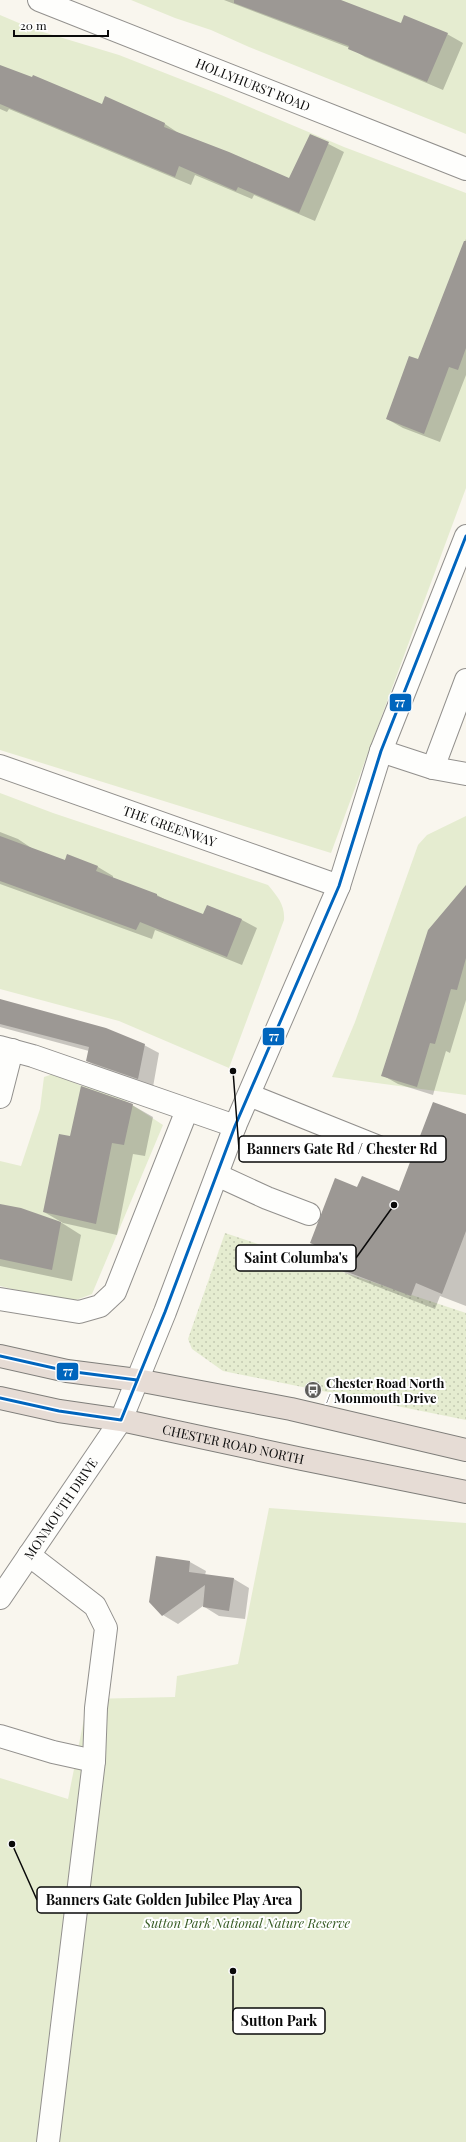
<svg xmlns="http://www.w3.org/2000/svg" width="466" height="2142" font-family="'Playfair Display',serif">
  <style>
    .grass { fill: url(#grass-dots) }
    .park { fill: #e5ecd0 }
    .shadow { fill: #0003 }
    .building { fill: #9c9894 }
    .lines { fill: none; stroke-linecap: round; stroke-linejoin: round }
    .minor-casing { stroke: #92908d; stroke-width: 24 }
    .highway-casing { stroke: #7f7e7a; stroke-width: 24 }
    .minor { stroke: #fefefc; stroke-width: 22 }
    .highway { stroke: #e6dcd5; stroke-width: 22 }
    .bus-1-casing { stroke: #fff; stroke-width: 6 }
    .bus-1 { stroke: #0065bd; stroke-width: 3 }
    .labels { text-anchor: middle; stroke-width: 4; stroke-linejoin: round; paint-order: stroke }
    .street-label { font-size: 13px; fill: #0a0a0a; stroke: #fff }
    .poi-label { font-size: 13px; font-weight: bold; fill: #0a0a0a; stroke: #fff; text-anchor: start }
    .park-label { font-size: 13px; font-style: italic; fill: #365a23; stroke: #fff }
    .leader { fill: none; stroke: #0a0a0a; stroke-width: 1.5 }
    .callout-dot { fill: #0a0a0a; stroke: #fff; stroke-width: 1.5 }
    .callout { fill: #fff; stroke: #0a0a0a; stroke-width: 1.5 }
    .callout-label { font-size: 14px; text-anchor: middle; font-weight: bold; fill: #0a0a0a }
    .line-badge { stroke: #fff; stroke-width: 1.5 }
    .badge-label { font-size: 11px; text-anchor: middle; font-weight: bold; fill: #fff }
  </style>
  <defs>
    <pattern id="grass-dots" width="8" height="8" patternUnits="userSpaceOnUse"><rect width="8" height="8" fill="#e5ecd0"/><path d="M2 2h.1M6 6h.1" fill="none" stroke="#c3c9b1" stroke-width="1.8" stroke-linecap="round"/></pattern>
  </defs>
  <rect width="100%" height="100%" fill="#f9f6ee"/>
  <!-- grass -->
  <polygon class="grass" points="225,1233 466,1313 466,1420 223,1371 192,1349 188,1339"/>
  <!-- park -->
  <g class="park">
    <polygon points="131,0 466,0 466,134 249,47 211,30 175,18"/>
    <polygon points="0,15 33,29 119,55 221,95 344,147 466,193 466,488 331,853 0,750"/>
    <path d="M0,793L53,813L268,885C278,897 285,905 284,920L229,1068L119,1021L0,989Z"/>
    <polygon points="466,816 466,1095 332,1077 355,1022 418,845 427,835"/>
    <polygon points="56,1073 79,1085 112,1092 163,1125 92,1294 68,1303 0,1286 0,1161 21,1166 40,1109 44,1077"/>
    <polygon points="269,1508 466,1523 466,2142 0,2142 0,1778 68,1799 88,1699 175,1697 177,1676 238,1664"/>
  </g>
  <!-- shadow -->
  <g class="shadow">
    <polygon points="224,0 338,0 401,24 447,34 463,43 443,90 365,57 350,48"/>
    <polygon points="0,66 103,105 165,124 180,134 290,179 311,135 344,152 315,221 254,195 252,199 195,175 191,185 9,109 7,112 0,109"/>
    <polygon points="466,239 466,375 440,442 403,428 387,419 418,361"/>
    <polygon points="0,832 18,839 33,849 65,861 67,855 98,867 113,876 113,878 157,895 173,904 203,916 242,920 257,928 242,965 155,930 152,939 0,884"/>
    <polygon points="466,887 466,1000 450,1053 446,1051 433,1095 398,1084 382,1075"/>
    <polygon points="0,1000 144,1045 159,1053 153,1087 102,1069 87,1061 89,1051 0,1027"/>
    <polygon points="132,1105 153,1117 145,1156 133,1154 117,1235 63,1223 44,1212 71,1137"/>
    <polygon points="466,1115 466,1306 440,1296 435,1309 355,1278 331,1265 334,1256 311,1243 358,1188 399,1192"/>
    <polygon points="0,1205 20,1209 62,1223 81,1235 72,1281 0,1266"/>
    <polygon points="156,1557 190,1562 206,1571 205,1575 234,1579 249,1588 245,1619 219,1616 203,1606 178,1624 163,1615"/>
  </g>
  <!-- building -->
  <g class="building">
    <polygon points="234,0 341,0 401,23 404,15 448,33 427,82 348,49 349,46 234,3"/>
    <polygon points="0,65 32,77 33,75 102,104 105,96 165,123 164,127 229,152 289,178 310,134 329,142 299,213 238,187 236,191 179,166 175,177 0,104"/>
    <polygon points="464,241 466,241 466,348 458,370 449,367 424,434 386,419 409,356 418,359"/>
    <polygon points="0,836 65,860 67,854 98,866 96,871 157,894 157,896 203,914 207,905 242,919 227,957 140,922 136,930 0,881"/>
    <polygon points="466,885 466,958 457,990 451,989 435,1044 430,1043 417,1087 381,1076 428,930"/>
    <polygon points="0,999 106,1028 145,1044 138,1079 86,1061 89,1047 0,1024"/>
    <polygon points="81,1086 133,1104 124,1145 112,1143 96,1224 43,1212 59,1134 70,1136"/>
    <polygon points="433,1102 466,1114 466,1231 442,1294 416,1283 411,1296 329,1265 334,1252 310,1243 335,1178 357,1187 362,1176 399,1191"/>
    <polygon points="0,1204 21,1208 61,1222 52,1270 0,1259"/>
    <polygon points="156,1556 190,1561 189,1572 234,1578 229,1611 203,1607 205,1585 162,1616 149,1602"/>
  </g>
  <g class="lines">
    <!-- minor casing -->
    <g class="minor-casing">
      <g id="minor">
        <path id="s1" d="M39,0L466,169"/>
        <polyline points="381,751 433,768 466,774"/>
        <path id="s2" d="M0,766L339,886"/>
        <polyline points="433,768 466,680"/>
        <polyline points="0,1047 33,1056 235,1126"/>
        <polyline points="249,1095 386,1150"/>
        <polyline points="0,1097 12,1050"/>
        <polyline points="217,1175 267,1198 309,1214"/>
        <polyline points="0,1299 79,1312 100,1306 115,1292 187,1110"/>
        <polyline points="29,1555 95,1606 106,1628 96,1708 94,1761 48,2142"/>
        <path id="s3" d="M0,1598L121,1420L165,1312L235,1126L339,886L381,751L466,536"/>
        <polyline points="0,1736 53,1752 94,1761"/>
      </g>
    </g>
    <!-- highway casing -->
    <g class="highway-casing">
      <g id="highway">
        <polyline points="0,1356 67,1371 137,1380 291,1409 466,1450"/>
        <path id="s4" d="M0,1398L59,1411L121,1420L302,1459L466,1492"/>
      </g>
    </g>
    <!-- minor -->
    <use href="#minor" class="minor"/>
    <!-- highway -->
    <use href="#highway" class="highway"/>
    <!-- bus-1 casing -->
    <g class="bus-1-casing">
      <g id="bus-1">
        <polyline points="0,1356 67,1371 137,1380"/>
        <polyline points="0,1398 59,1411 121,1420 165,1312 235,1126 339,886 381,751 466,536"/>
      </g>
    </g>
    <!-- bus-1 -->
    <use href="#bus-1" class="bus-1"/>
  </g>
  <!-- icons -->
  <defs>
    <g id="bus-disc" transform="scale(0.9)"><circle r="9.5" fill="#5e5d5a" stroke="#fff"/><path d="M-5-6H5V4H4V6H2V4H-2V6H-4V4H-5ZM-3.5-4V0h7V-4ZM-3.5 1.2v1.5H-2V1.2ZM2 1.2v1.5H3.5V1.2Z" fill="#fff"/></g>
  </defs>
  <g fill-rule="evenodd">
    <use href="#bus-disc" x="313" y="1390"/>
  </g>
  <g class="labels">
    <!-- street labels -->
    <g class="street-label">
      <text dy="5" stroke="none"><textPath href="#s1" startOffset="230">HOLLYHURST ROAD</textPath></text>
      <text dy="5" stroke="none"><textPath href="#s2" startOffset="180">THE GREENWAY</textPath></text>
      <text dy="5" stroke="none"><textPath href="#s4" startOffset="238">CHESTER ROAD NORTH</textPath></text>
      <text dy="5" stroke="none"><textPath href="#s3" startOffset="108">MONMOUTH DRIVE</textPath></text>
    </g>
    <!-- poi labels -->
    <g class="poi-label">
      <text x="326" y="1388">Chester Road North<tspan x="326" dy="15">/ Monmouth Drive</tspan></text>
    </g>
    <!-- park labels -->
    <g class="park-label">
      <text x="247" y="1928">Sutton Park National Nature Reserve</text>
    </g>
  </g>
  <!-- callouts -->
  <path class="leader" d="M233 1071L239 1149M394 1205L356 1258M12 1844L37 1900M233 1971L233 2021"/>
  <g class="callout-dot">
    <circle cx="233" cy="1071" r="4"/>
    <circle cx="394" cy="1205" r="4"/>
    <circle cx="12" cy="1844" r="4"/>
    <circle cx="233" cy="1971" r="4"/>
  </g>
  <g class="callout">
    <rect x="239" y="1136" width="207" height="26" rx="4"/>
    <rect x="236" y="1245" width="120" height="26" rx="4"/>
    <rect x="37" y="1887" width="264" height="26" rx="4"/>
    <rect x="233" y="2008" width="92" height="26" rx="4"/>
  </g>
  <g class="callout-label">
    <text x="342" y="1154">Banners Gate Rd / Chester Rd</text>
    <text x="296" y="1263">Saint Columba's</text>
    <text x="169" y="1905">Banners Gate Golden Jubilee Play Area</text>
    <text x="279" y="2026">Sutton Park</text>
  </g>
  <g class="line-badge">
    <rect x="389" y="693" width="23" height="19" rx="4" fill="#0065bd"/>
    <rect x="262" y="1027" width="23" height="19" rx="4" fill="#0065bd"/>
    <rect x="56" y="1362" width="23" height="19" rx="4" fill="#0065bd"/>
  </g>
  <g class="badge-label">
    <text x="400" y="706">77</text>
    <text x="274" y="1040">77</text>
    <text x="68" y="1375">77</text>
  </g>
  <!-- scale -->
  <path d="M14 30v6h94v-6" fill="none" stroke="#0a0a0a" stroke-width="2"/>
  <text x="20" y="30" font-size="12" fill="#0a0a0a" stroke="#ffffff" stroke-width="3" paint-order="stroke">20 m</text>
</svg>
